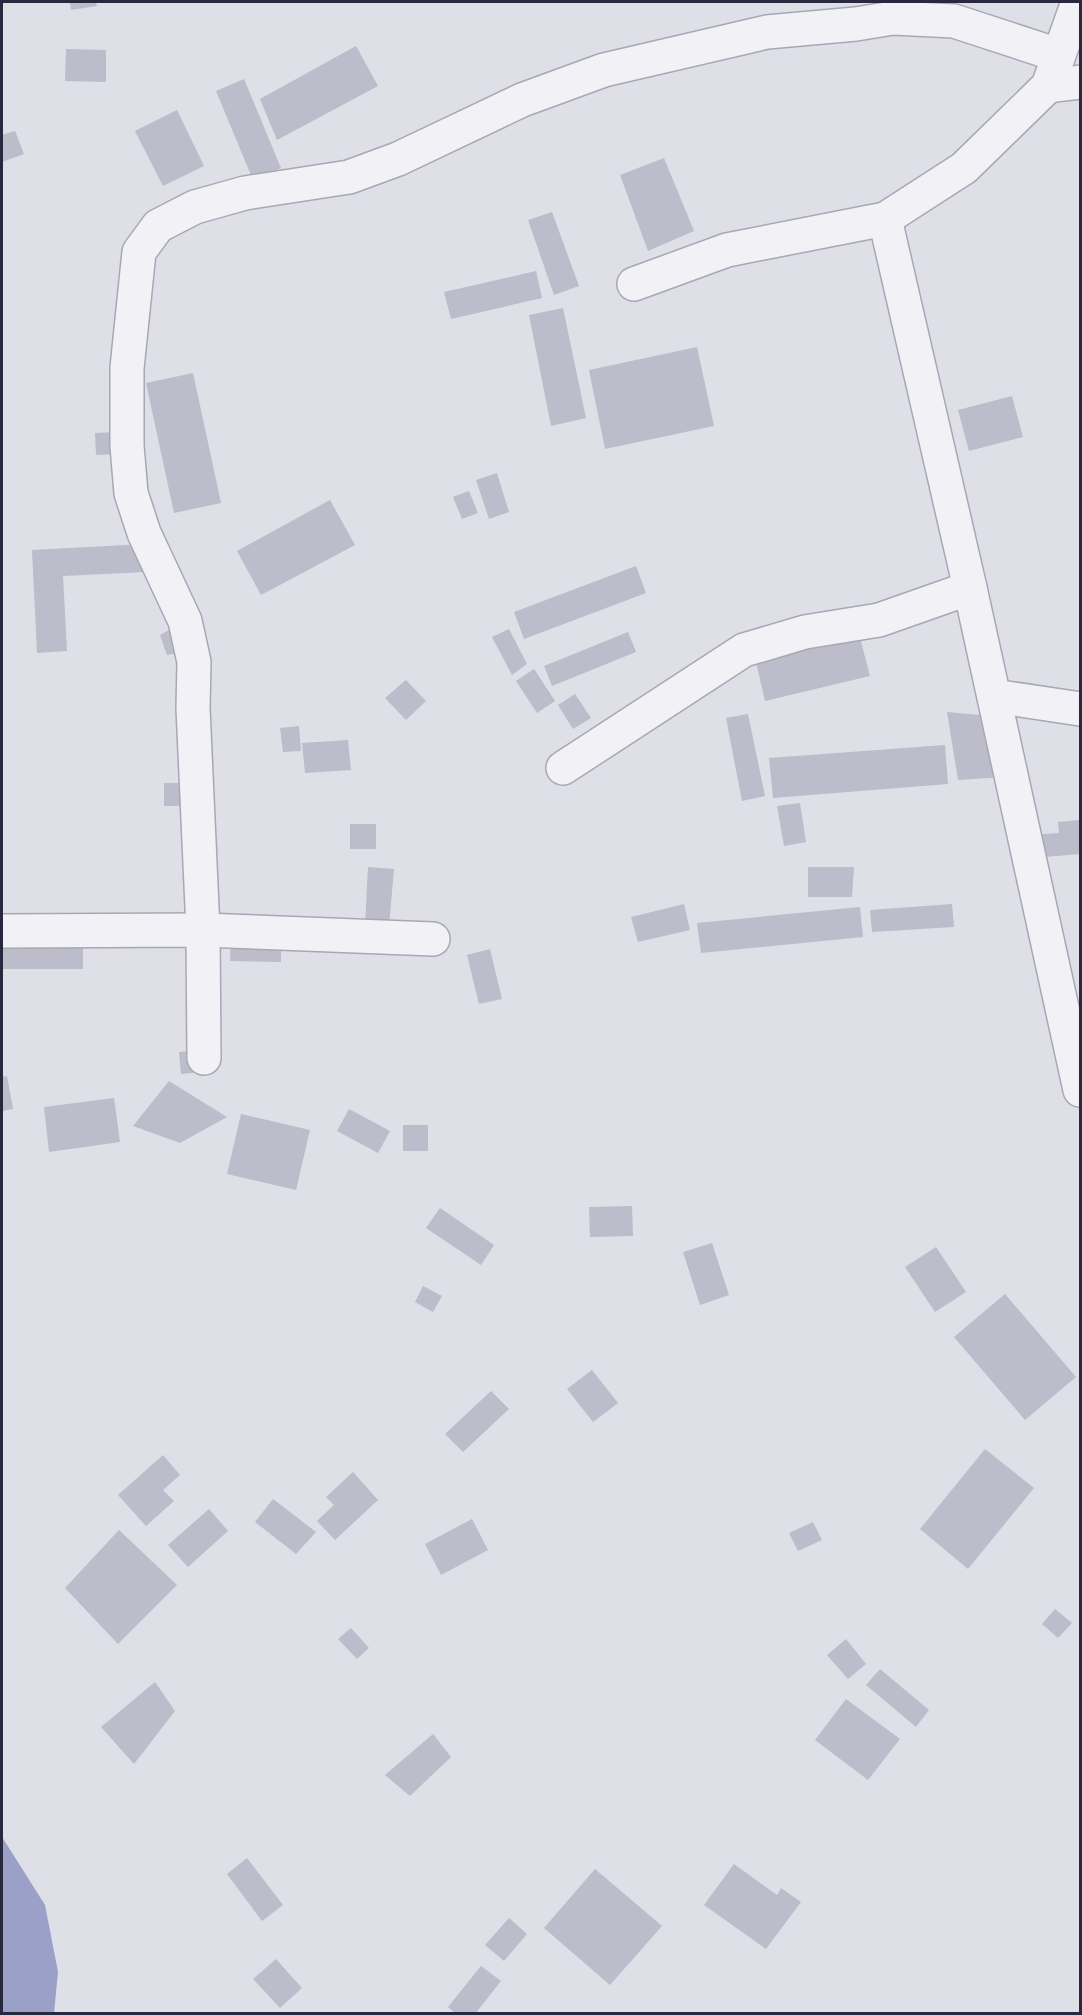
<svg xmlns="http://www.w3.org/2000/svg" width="1082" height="2015" font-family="Mulish,sans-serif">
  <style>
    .water { fill: #9aa0c7 }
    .building { fill: #bcbcca }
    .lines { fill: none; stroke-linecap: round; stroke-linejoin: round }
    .street-casing { stroke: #a7a8b4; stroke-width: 36 }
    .street { stroke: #f1f1f6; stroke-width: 33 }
  </style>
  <rect width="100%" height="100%" fill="#dedfe7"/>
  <!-- water -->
  <polygon class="water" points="2,1837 45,1905 58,1972 54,2013 2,2013"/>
  <!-- building -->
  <g class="building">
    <polygon points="70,2 96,2 97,6 71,10"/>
    <polygon points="356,46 378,86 277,140 260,99"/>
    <polygon points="66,49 106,50 106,82 65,81"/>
    <polygon points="244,79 281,168 253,180 216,91"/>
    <polygon points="177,110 204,166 163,186 135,131"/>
    <polygon points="15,131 24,154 2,162 2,135"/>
    <polygon points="664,158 694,231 648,251 620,175"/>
    <polygon points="552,212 579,286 554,295 528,220"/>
    <polygon points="536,271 542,298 451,319 444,292"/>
    <polygon points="563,308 586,418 551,426 529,315"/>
    <polygon points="697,347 714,426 605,449 589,370"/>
    <polygon points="193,373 221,503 174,513 146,383"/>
    <polygon points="1012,396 1023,437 969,451 958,410"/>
    <polygon points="117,432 117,454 96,455 95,433"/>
    <polygon points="497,473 509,512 489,519 476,480"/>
    <polygon points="469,491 478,513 462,519 453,497"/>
    <polygon points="330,500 355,545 261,595 237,551"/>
    <polygon points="144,544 145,572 63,576 67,651 37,653 32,550"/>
    <polygon points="636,566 646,593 524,639 514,612"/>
    <polygon points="171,629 179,653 167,655 160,635"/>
    <polygon points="509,629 527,664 512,675 492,637"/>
    <polygon points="628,632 636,652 552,686 544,666"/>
    <polygon points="859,634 870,676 765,701 755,658"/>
    <polygon points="534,669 555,701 537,713 516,681"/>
    <polygon points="406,680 426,701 406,720 385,698"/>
    <polygon points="575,694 591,718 573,729 558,705"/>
    <polygon points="947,712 991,716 1004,777 958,780"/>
    <polygon points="748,714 765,796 742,801 726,718"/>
    <polygon points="299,726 301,751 283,752 280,728"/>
    <polygon points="348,740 351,770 305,773 302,743"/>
    <polygon points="945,745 948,784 773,798 769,758"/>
    <rect x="164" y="783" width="29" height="23"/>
    <polygon points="800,803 806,842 784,846 777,806"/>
    <polygon points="1080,820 1080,854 1033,858 1031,835 1059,833 1058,822"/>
    <rect x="350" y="824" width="26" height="25"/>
    <polygon points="368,867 394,869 389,926 365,926"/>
    <polygon points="808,867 854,867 852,897 808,897"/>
    <polygon points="684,904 690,930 638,942 631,917"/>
    <polygon points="952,904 954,927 872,932 870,910"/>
    <polygon points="860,907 863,937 701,953 697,923"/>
    <polygon points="231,935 281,935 281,962 230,961"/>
    <rect x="2" y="936" width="81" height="33"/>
    <polygon points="490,949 502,999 479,1004 467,955"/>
    <polygon points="199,1050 202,1072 181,1074 179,1052"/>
    <polygon points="7,1076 13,1109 2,1111 2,1077"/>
    <polygon points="169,1081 227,1117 180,1143 133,1126"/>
    <polygon points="114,1098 120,1142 49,1152 44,1107"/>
    <polygon points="349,1109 390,1131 378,1153 337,1131"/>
    <polygon points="241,1114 310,1130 296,1190 227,1174"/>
    <rect x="403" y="1125" width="25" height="26"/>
    <polygon points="632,1206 633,1236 590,1237 589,1207"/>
    <polygon points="440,1208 494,1245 481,1265 426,1228"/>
    <polygon points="712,1243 729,1295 700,1305 683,1252"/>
    <polygon points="936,1247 966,1292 935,1312 905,1267"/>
    <polygon points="423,1286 442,1296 433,1312 415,1302"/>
    <polygon points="1005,1294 1076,1377 1025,1420 954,1337"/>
    <polygon points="592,1370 618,1403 593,1422 567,1389"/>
    <polygon points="491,1391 509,1409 463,1452 445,1434"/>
    <polygon points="985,1449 1034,1488 968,1569 920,1529"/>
    <polygon points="163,1455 180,1475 163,1490 174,1501 146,1526 118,1495"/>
    <polygon points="353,1472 378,1500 335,1540 317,1521 334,1505 326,1497"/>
    <polygon points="273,1499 316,1532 296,1554 255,1522"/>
    <polygon points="209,1509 228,1531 188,1567 168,1545"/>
    <polygon points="472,1519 488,1550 441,1575 425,1544"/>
    <polygon points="813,1522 822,1540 798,1551 789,1533"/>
    <polygon points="119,1530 177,1585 118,1644 65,1588"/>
    <polygon points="1055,1609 1072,1623 1058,1638 1042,1624"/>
    <polygon points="351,1628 369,1648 357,1659 338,1639"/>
    <polygon points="846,1639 866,1664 848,1679 827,1655"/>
    <polygon points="880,1669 929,1710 916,1727 866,1685"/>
    <polygon points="155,1682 175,1711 134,1764 101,1727"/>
    <polygon points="846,1699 900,1739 868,1780 815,1740"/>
    <polygon points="433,1734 451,1757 410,1796 385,1775"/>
    <polygon points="247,1858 283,1905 262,1921 227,1874"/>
    <polygon points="734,1864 777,1895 781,1888 801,1902 766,1949 704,1905"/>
    <polygon points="595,1869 662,1926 610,1985 544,1928"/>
    <polygon points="509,1918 527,1934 504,1961 485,1945"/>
    <polygon points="276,1959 302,1988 280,2008 253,1979"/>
    <polygon points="481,1966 501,1981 475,2014 456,2014 448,2007"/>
  </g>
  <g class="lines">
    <!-- street casing -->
    <g class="street-casing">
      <g id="street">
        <polyline points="1048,86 1080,82"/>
        <polyline points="885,219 970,588 1080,1090"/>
        <polyline points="634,284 727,250 885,219 964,168 1048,86 1078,2"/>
        <polyline points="994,696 1080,709"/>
        <polyline points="563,768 744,650 805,632 879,620 970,588"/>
        <polyline points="2,931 203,930 433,939"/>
        <polyline points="204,1058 203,930 193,708 194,662 185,621 144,533 131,493 127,446 127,368 139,252 158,226 195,207 245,193 349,177 398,159 522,100 604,70 767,32 856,24 893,18 954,21 1058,55"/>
      </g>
    </g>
    <!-- street -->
    <use href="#street" class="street"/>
  </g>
  <!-- border -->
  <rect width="1082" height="2015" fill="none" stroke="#28283e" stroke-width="6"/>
</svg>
